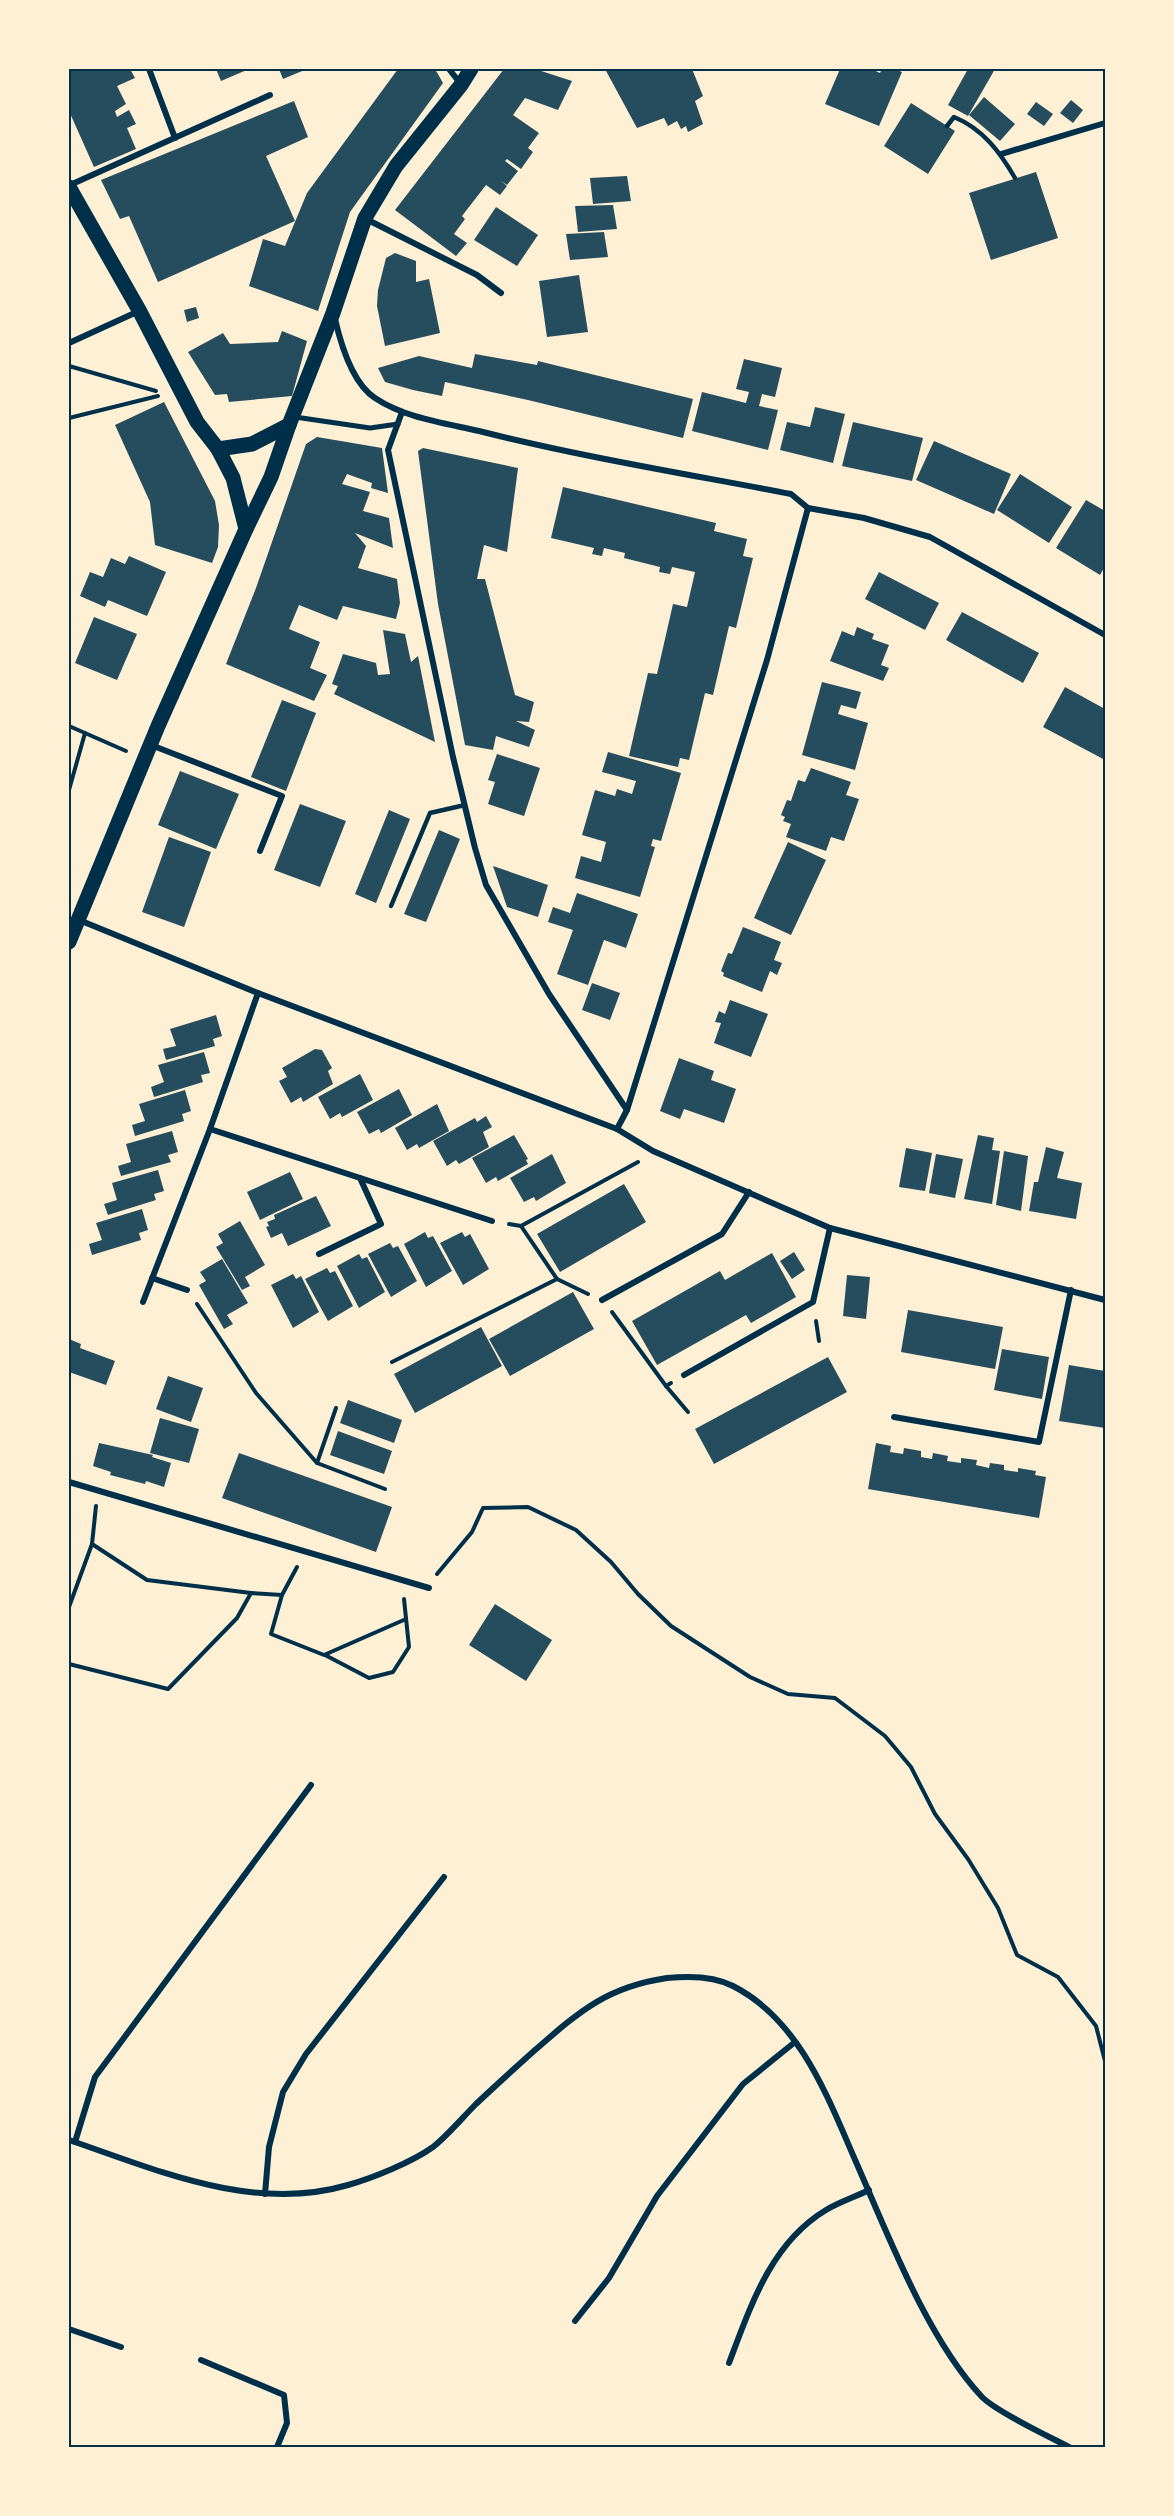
<svg xmlns="http://www.w3.org/2000/svg" width="1174" height="2516" font-family="Jost,sans-serif">
  <style>
    .building { fill: #264d5e }
    .lines { fill: none; stroke-linecap: round; stroke-linejoin: round }
    .path { stroke: #003049; stroke-width: 4 }
    .service { stroke: #003049; stroke-width: 4.5 }
    .pedestrian { stroke: #003049; stroke-width: 5 }
    .minor { stroke: #003049; stroke-width: 6 }
    .primary { stroke: #003049; stroke-width: 15 }
    .neatline { fill: none; stroke: #003049; stroke-width: 2 }
  </style>
  <rect width="100%" height="100%" fill="#fdf0d5"/>
  <!-- building -->
  <g class="building">
    <polygon points="69,69 130,69 135,78 117,86 126,104 115,111 117,117 129,110 136,124 127,128 136,149 94,167 69,111"/>
    <polygon points="216,69 249,69 221,81"/>
    <polygon points="279,69 307,69 283,79"/>
    <polygon points="398,69 435,69 443,83 350,212 318,311 249,286 263,239 285,246 307,193"/>
    <polygon points="504,69 535,69 572,81 558,110 525,98 513,115 539,133 528,148 533,152 521,169 507,159 505,161 518,171 507,185 501,181 507,186 500,195 486,185 462,216 465,219 454,234 467,243 456,256 395,210"/>
    <polygon points="605,69 692,69 703,96 695,101 703,124 688,132 686,126 681,129 677,121 668,126 664,118 637,128"/>
    <polygon points="840,69 871,69 880,73 882,69 894,69 902,72 879,126 825,104"/>
    <polygon points="968,69 995,69 968,116 948,105"/>
    <polygon points="984,97 1015,124 1000,141 969,115"/>
    <polygon points="1071,100 1083,110 1073,123 1060,113"/>
    <polygon points="294,101 308,137 266,156 295,221 158,282 129,216 120,219 101,180"/>
    <polygon points="1036,102 1053,114 1044,126 1027,114"/>
    <polygon points="911,103 955,131 928,174 884,146"/>
    <polygon points="1036,172 1058,238 991,260 969,193"/>
    <polygon points="627,176 631,201 593,204 590,178"/>
    <polygon points="613,205 617,229 578,232 575,206"/>
    <polygon points="496,207 538,235 517,266 474,240"/>
    <polygon points="604,232 608,257 570,260 566,234"/>
    <polygon points="395,253 416,261 416,282 429,279 440,333 385,346 377,306 378,290 386,258"/>
    <polygon points="579,275 588,332 547,337 539,281"/>
    <polygon points="196,307 199,318 187,322 184,310"/>
    <polygon points="282,331 307,341 292,396 229,402 227,394 215,395 188,352 223,333 230,344 278,342"/>
    <polygon points="475,354 537,365 538,361 693,399 683,438 528,400 445,382 442,396 413,390 385,382 378,368 419,356 472,368"/>
    <polygon points="744,359 782,368 775,397 762,394 759,406 778,410 768,450 692,431 702,392 746,403 749,392 736,389"/>
    <polygon points="164,402 215,501 219,525 218,547 212,563 155,545 150,502 115,425"/>
    <polygon points="815,407 845,414 833,463 780,450 787,422 810,427"/>
    <polygon points="853,422 923,438 912,481 842,466"/>
    <polygon points="317,437 382,448 388,493 371,488 372,483 347,474 342,484 370,492 363,511 389,518 393,548 355,533 366,546 358,568 397,579 400,603 396,619 343,606 337,620 299,605 289,629 320,642 310,668 327,675 314,701 226,664 256,588 306,444"/>
    <polygon points="934,441 1011,474 994,514 916,480"/>
    <polygon points="423,448 518,468 507,552 484,545 477,579 485,579 515,695 534,702 529,722 516,721 535,730 529,747 496,736 493,750 465,745 438,604 418,451"/>
    <polygon points="1020,474 1072,507 1049,543 997,510"/>
    <polygon points="563,487 716,523 714,531 747,539 743,556 753,558 736,628 729,626 713,695 705,693 689,760 680,758 678,767 629,756 648,673 657,674 673,604 687,607 695,572 672,567 670,574 659,572 660,567 624,558 625,553 604,548 602,556 592,554 594,548 551,538"/>
    <polygon points="1086,500 1105,511 1105,566 1100,575 1056,548"/>
    <polygon points="129,556 166,572 147,616 108,600 105,607 80,596 90,572 103,577 111,558 125,564"/>
    <polygon points="879,572 939,603 925,630 865,599"/>
    <polygon points="962,612 1039,653 1023,683 946,640"/>
    <polygon points="94,617 137,634 117,680 75,663"/>
    <polygon points="857,627 874,634 872,639 889,645 881,665 889,668 883,681 830,661 842,631 854,636"/>
    <polygon points="383,630 405,634 411,662 418,656 435,742 334,694 338,686 332,684 343,654 376,663 378,675 390,674"/>
    <polygon points="822,682 861,692 856,709 841,705 838,714 868,723 855,770 802,755"/>
    <polygon points="1065,687 1105,709 1105,760 1043,727"/>
    <polygon points="282,700 316,713 286,791 251,777"/>
    <polygon points="608,752 681,773 661,841 653,839 651,846 655,847 640,897 575,878 581,856 601,862 606,842 582,835 595,790 615,796 617,789 632,794 636,781 602,772"/>
    <polygon points="497,754 540,768 524,816 488,804 495,782 488,780"/>
    <polygon points="811,768 851,782 846,795 859,799 844,841 831,837 826,851 786,837 791,824 783,821 785,817 781,815 787,800 791,801 798,780 805,782"/>
    <polygon points="180,771 239,794 216,849 158,825"/>
    <polygon points="300,804 346,821 320,887 274,870"/>
    <polygon points="389,810 410,819 376,903 355,894"/>
    <polygon points="439,830 460,839 426,922 404,914"/>
    <polygon points="169,837 211,852 184,927 142,912"/>
    <polygon points="788,842 826,860 791,935 754,918"/>
    <polygon points="493,866 548,885 538,917 507,907"/>
    <polygon points="577,893 638,914 626,948 604,940 588,985 557,974 573,930 548,922 553,907 570,913"/>
    <polygon points="743,927 781,942 774,960 782,963 777,975 770,971 762,992 723,976 724,973 721,971 728,953 732,954"/>
    <polygon points="592,983 620,993 610,1020 582,1010"/>
    <polygon points="730,1000 768,1014 751,1057 714,1043 721,1023 715,1022 719,1011 725,1014"/>
    <polygon points="216,1015 222,1036 213,1039 215,1046 166,1060 163,1049 176,1046 170,1029"/>
    <polygon points="315,1049 322,1050 332,1068 328,1071 333,1084 303,1102 301,1097 291,1103 279,1081 287,1077 282,1068"/>
    <polygon points="204,1052 210,1073 201,1075 203,1082 154,1097 151,1087 164,1082 158,1065"/>
    <polygon points="679,1058 714,1071 711,1080 736,1089 724,1123 684,1109 680,1119 660,1111"/>
    <polygon points="360,1074 373,1100 342,1117 340,1113 330,1119 318,1097"/>
    <polygon points="399,1089 412,1115 381,1133 379,1129 369,1134 357,1112"/>
    <polygon points="185,1090 191,1111 182,1114 184,1121 135,1136 132,1125 145,1121 139,1104"/>
    <polygon points="437,1104 449,1131 419,1148 417,1144 407,1150 395,1128"/>
    <polygon points="486,1116 492,1127 483,1132 489,1147 459,1164 456,1160 447,1166 433,1141 475,1118 477,1122"/>
    <polygon points="172,1131 178,1152 168,1155 171,1162 121,1176 118,1166 131,1162 126,1144"/>
    <polygon points="514,1135 528,1159 526,1160 528,1164 498,1181 496,1177 486,1183 472,1158"/>
    <polygon points="978,1135 994,1138 992,1150 1000,1151 992,1204 964,1199"/>
    <polygon points="1046,1147 1064,1152 1057,1178 1082,1183 1076,1219 1029,1211 1034,1182 1038,1182"/>
    <polygon points="906,1148 932,1153 925,1191 899,1187"/>
    <polygon points="1004,1151 1028,1156 1021,1211 996,1205"/>
    <polygon points="552,1154 566,1183 536,1201 534,1197 524,1202 510,1178"/>
    <polygon points="936,1154 963,1159 955,1198 929,1193"/>
    <polygon points="158,1170 164,1191 154,1194 156,1200 108,1215 104,1204 117,1200 112,1183"/>
    <polygon points="290,1172 303,1199 260,1220 247,1192"/>
    <polygon points="624,1184 646,1222 560,1272 537,1234"/>
    <polygon points="316,1196 331,1226 288,1246 282,1233 271,1238 266,1227 269,1226 267,1222 275,1219 274,1215"/>
    <polygon points="142,1209 148,1230 139,1233 141,1240 92,1255 89,1244 102,1240 96,1223"/>
    <polygon points="240,1221 265,1265 245,1277 250,1286 242,1290 216,1247 223,1243 218,1234"/>
    <polygon points="425,1232 428,1238 433,1236 452,1271 426,1287 404,1244"/>
    <polygon points="462,1232 465,1237 470,1234 489,1269 463,1285 440,1243"/>
    <polygon points="390,1243 393,1248 398,1246 417,1281 391,1297 368,1254"/>
    <polygon points="794,1252 805,1270 792,1279 780,1261"/>
    <polygon points="772,1253 796,1297 751,1323 746,1315 657,1365 632,1321 720,1271 725,1280"/>
    <polygon points="359,1254 362,1259 367,1257 385,1292 359,1308 337,1266"/>
    <polygon points="222,1259 248,1303 227,1315 233,1324 224,1329 199,1285 206,1281 200,1272"/>
    <polygon points="327,1268 330,1273 335,1271 353,1306 328,1321 305,1279"/>
    <polygon points="293,1274 296,1279 301,1276 319,1312 293,1328 271,1285"/>
    <polygon points="847,1275 870,1277 866,1319 843,1316"/>
    <polygon points="573,1292 594,1329 510,1376 489,1339"/>
    <polygon points="908,1310 1003,1327 995,1369 901,1352"/>
    <polygon points="481,1327 502,1366 415,1413 394,1374"/>
    <polygon points="69,1339 81,1344 80,1348 115,1361 106,1385 69,1372"/>
    <polygon points="1002,1349 1049,1357 1042,1399 994,1390"/>
    <polygon points="828,1357 847,1392 714,1464 695,1429"/>
    <polygon points="1069,1365 1105,1371 1105,1428 1059,1421"/>
    <polygon points="168,1376 203,1388 191,1422 156,1409"/>
    <polygon points="348,1400 402,1420 394,1443 340,1423"/>
    <polygon points="160,1418 199,1429 189,1463 150,1453"/>
    <polygon points="338,1431 392,1451 384,1474 330,1455"/>
    <polygon points="99,1443 153,1455 152,1457 171,1463 164,1487 146,1481 145,1484 110,1475 111,1472 93,1466"/>
    <polygon points="876,1443 891,1446 890,1452 903,1454 904,1448 921,1451 921,1457 932,1459 933,1453 948,1456 947,1461 961,1463 961,1458 977,1460 976,1465 989,1468 990,1463 1004,1465 1004,1470 1018,1472 1018,1468 1036,1471 1035,1475 1046,1477 1039,1518 868,1489"/>
    <polygon points="239,1453 392,1507 376,1552 222,1498"/>
    <polygon points="495,1604 552,1640 526,1681 469,1645"/>
  </g>
  <g class="lines">
    <!-- path -->
    <g class="path">
      <polyline points="69,366 156,391"/>
      <polyline points="69,418 158,396"/>
      <polyline points="69,726 126,751"/>
      <polyline points="69,790 85,733"/>
      <polyline points="509,1224 521,1226 638,1162"/>
      <polyline points="521,1226 557,1279"/>
      <polyline points="197,1304 256,1393 317,1463 385,1489"/>
      <polyline points="612,1312 666,1386 671,1383"/>
      <polyline points="816,1321 819,1341"/>
      <polyline points="392,1362 557,1279 588,1294"/>
      <polyline points="666,1386 688,1412"/>
      <polyline points="317,1463 336,1408"/>
      <polyline points="92,1544 147,1580 251,1593"/>
      <polyline points="437,1574 472,1532 483,1508 528,1507 576,1530 611,1562 638,1594 671,1626 750,1677 788,1694 835,1698 885,1736 911,1767 935,1814 968,1859 998,1908 1017,1955 1058,1977 1096,2026 1105,2061"/>
      <polyline points="282,1595 271,1634 324,1655 406,1619"/>
      <polyline points="69,1607 92,1544 96,1506"/>
      <polyline points="325,1655 369,1678 393,1672 409,1647 404,1599"/>
      <polyline points="69,1664 168,1689 237,1618 251,1593 282,1595 297,1567"/>
    </g>
    <!-- service -->
    <g class="service">
      <path d="M947,126L954,117C983,129 1000,152 1015,178"/>
      <polyline points="391,906 430,813 465,805"/>
    </g>
    <!-- pedestrian -->
    <polyline class="pedestrian" points="295,417 370,428 398,424"/>
    <!-- minor -->
    <g class="minor">
      <polyline points="149,69 175,138"/>
      <polyline points="449,69 460,83"/>
      <polyline points="1001,154 1105,123"/>
      <polyline points="70,185 270,95"/>
      <polyline points="366,219 477,275 501,293"/>
      <path d="M335,319C341,345 352,383 375,398C405,418 444,423 479,431C582,457 687,474 791,494L808,508L864,518L930,537L1105,635"/>
      <polyline points="69,343 139,311"/>
      <polyline points="402,412 388,450 453,757 475,848 486,885 549,994 627,1110"/>
      <polyline points="151,745 282,796 260,851"/>
      <polyline points="79,920 258,993 617,1129 653,1151 830,1228 1105,1300"/>
      <polyline points="210,1129 492,1221"/>
      <polyline points="617,1129 627,1110 767,660 808,508"/>
      <polyline points="319,1254 381,1224 360,1178"/>
      <polyline points="152,1278 187,1290"/>
      <polyline points="602,1300 722,1234 749,1192"/>
      <polyline points="143,1302 210,1129 258,993"/>
      <polyline points="684,1375 813,1302 830,1228"/>
      <polyline points="894,1417 1039,1442 1071,1290"/>
      <polyline points="69,1482 429,1588"/>
      <path d="M69,2140C157,2170 253,2213 348,2185C373,2178 412,2162 433,2147C448,2135 462,2118 476,2104C495,2086 515,2068 535,2050C579,2012 606,1987 667,1978C687,1976 714,1976 733,1986C800,2020 828,2098 856,2162C889,2237 927,2338 982,2397C997,2412 1048,2436 1069,2447"/>
      <polyline points="75,2142 95,2077 311,1785"/>
      <polyline points="265,2194 269,2147 283,2092 306,2054 444,1877"/>
      <polyline points="575,2321 609,2278 657,2196 743,2084 795,2042"/>
      <polyline points="69,2329 121,2347"/>
      <polyline points="201,2360 284,2395 287,2423 277,2447"/>
      <path d="M729,2363C751,2305 771,2243 826,2210C839,2202 855,2197 869,2190"/>
    </g>
    <!-- primary -->
    <g class="primary">
      <polyline points="69,187 139,310 197,422 218,449 233,478 246,529"/>
      <polyline points="218,449 252,444 289,425"/>
      <polyline points="69,942 158,726 246,529 271,477 289,425 333,313 365,218 396,166 461,85 471,69"/>
    </g>
  </g>
  <!-- border -->
  <rect width="1174" height="2516" fill="none" stroke="#fdf0d5" stroke-width="141"/>
  <rect x="70" y="70" width="1034" height="2376" class="neatline"/>
</svg>
